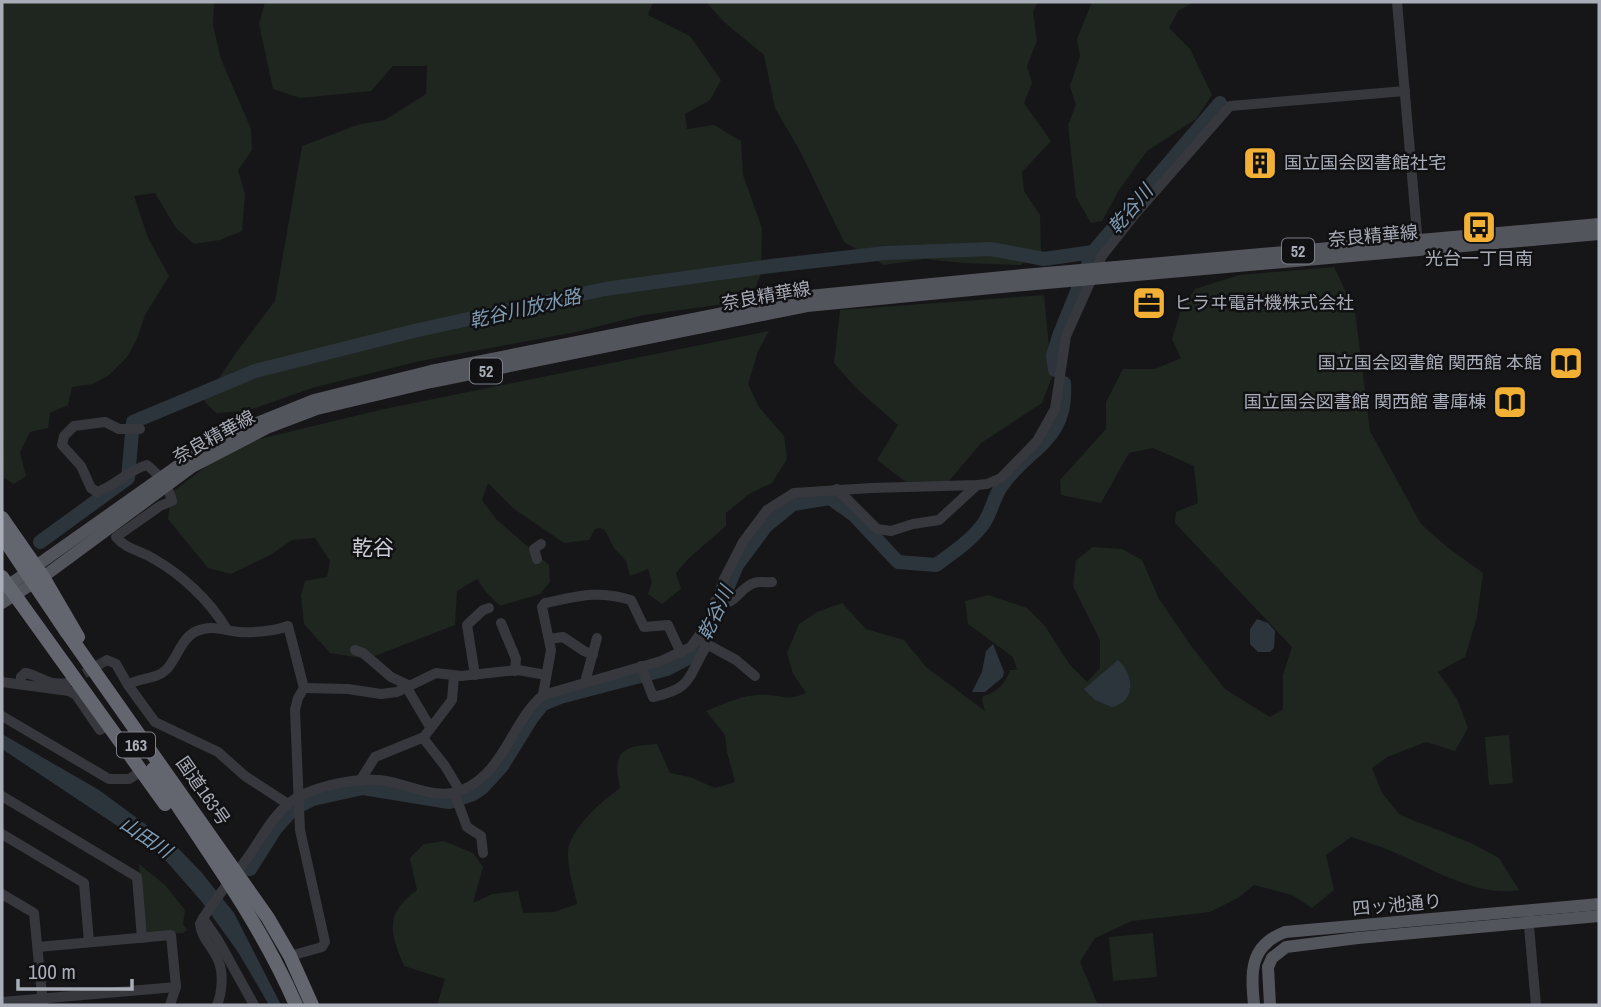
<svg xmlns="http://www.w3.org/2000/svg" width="1601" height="1007" font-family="'Archivo Narrow','Noto Sans JP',sans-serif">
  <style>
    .green { fill: #1e261f }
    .water { fill: #2c353c }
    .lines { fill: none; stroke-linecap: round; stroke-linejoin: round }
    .river { stroke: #2c353c; stroke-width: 14 }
    .minor-tunnel { stroke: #333438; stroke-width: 10; stroke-dasharray: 10 5; stroke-linecap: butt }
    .minor { stroke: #37383d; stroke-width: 10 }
    .major { stroke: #53555c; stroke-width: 12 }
    .highway { stroke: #63666e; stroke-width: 14 }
    .major-bridge { stroke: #53555c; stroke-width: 12 }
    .highway-bridge { stroke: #63666e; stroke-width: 14 }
    .labels { text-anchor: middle; stroke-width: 5; stroke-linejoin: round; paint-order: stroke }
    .shield { fill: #111113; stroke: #7b7e86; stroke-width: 2 }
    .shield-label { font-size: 16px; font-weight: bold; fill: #a8adb8 }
    .poi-label { font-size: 18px; fill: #a8adb8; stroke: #111113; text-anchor: start }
    .street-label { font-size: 18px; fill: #a8adb8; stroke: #111113 }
    .water-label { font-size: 19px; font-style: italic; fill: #7f9bb3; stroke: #111113 }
    .quarter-label { font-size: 21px; fill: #c9ccd4; stroke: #111113 }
  </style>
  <rect width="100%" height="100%" fill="#161618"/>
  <!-- green -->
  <g class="green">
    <polygon points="2,2 214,2 213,25 221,59 251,129 252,150 238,170 245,194 242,231 220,240 194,244 176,228 155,193 134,196 148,238 169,276 145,315 137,339 127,357 109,375 93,384 72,387 68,405 50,413 48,428 30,432 20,452 26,476 14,484 2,477 4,439 2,438"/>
    <polygon points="265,2 653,2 648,15 690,36 721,80 710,100 685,114 687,129 714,125 741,141 743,175 762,228 761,273 753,295 740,302 644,315 576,332 420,361 312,388 247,411 216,413 204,401 235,354 275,301 302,146 360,124 385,120 426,94 427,66 393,66 371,91 300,98 273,89 259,24"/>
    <polygon points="706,2 1038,2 1033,12 1037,41 1027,66 1032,83 1024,103 1051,141 1022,172 1024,191 1040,215 1041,253 1020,265 964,263 925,259 884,265 844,242 800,151 775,108 764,55 724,22"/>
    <polygon points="1092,2 1194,2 1178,11 1169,28 1190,49 1212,95 1196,119 1147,151 1119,190 1102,221 1091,223 1076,197 1068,125 1076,105 1070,86 1080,56 1077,39"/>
    <path d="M1334,267L1355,311L1370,431L1421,524L1447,547L1483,573L1477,617L1465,657L1438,672L1457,699L1468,728L1455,751L1426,742L1387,757L1372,768L1382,793L1400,815L1471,843L1499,858L1519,890C1481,898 1431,869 1398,854C1383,847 1366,842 1351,837L1326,855L1334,890L1312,908L1292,895L1254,885L1238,898L1210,912L1132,921L1095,938L1080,962L1098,1005H437L445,979L404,966C390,933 384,914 417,890L410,858L424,844L444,841L473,853L483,867L473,903L492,894L518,891L523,913L554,912L577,904C574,889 568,871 568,856C566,831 602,801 620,788C612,751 622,746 657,744L670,773L690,777L715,788L735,782L727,752L725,735L706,711C726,703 745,693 767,695C787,696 785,701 806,693L793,674L787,653L799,624L817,612L842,603L866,629L904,640L926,667L985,711L982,700L983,696C997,693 1006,682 1010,670H1017L1013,657L968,624L965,601L988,595L1027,608L1045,626L1070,665L1087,682L1100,668V640L1073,586L1076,560L1093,547L1122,549L1142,560L1159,599L1192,647L1225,689L1270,717L1283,709V675L1292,647L1175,523L1176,512L1198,503L1194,466L1153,448L1129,453L1101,503L1061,495L1060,480L1106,429V402L1123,369H1155L1181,358L1172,339L1180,313L1195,289L1239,275Z"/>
    <polygon points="1044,295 1052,377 1042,403 981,443 949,481 906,482 877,460 898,425 856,388 834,363 840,310"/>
    <polygon points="769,331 758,351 748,384 759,407 784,436 787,459 772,483 749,494 726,513 726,526 688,559 676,573 681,589 662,604 648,594 652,582 648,569 630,576 626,561 614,548 605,530 600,528 595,529 589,540 564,543 514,509 488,483 482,500 497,520 549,565 550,582 540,594 500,606 486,592 477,579 457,591 455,625 367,659 330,653 304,624 301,595 305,581 327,577 330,561 315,538 292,540 272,554 231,574 208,568 168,519 171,493 217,458 247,442 384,409"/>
    <polygon points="1509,735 1513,783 1489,785 1485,737"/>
    <polygon points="139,864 165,885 185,910 183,924 187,930 183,933 149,934 144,931"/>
    <polygon points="1153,933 1157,977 1113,981 1109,937"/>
  </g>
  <!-- water -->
  <g class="water">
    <polygon points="1257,619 1268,623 1275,631 1274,648 1270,652 1258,652 1250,644 1250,629"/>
    <polygon points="993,644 1004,672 1003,677 985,692 972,692 982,672 986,651"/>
    <path d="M1118,660C1134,675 1137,701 1112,707L1095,700L1084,689Z"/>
    <polygon points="2,734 99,790 179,849 202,873 234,913 281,1005 269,1005 238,952 202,902 161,855 2,749"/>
  </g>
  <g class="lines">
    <!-- river -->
    <g class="river">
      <polyline points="1055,370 1053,356 1059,336 1093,252 1220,103"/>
      <polyline points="40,542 128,478 133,422 255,371 414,331 605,289 771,266 886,253 991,249 1044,259 1093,252"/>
      <path d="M250,869L276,828L293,809L313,799L363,788L449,802L473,794L482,788L502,766L531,719L543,704L560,697L667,669L688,658L704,643L737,565L766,526L793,504L830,498L854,515L898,562L936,565C953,553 972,540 984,523C992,511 994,495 1003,484C1031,446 1068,440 1064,383"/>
    </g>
    <!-- minor-tunnel -->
    <polyline class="minor-tunnel" points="71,681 107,660"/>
    <!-- minor -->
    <g class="minor">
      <polyline points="1397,2 1418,245"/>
      <path d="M140,429H119L105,422L74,426L64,436L62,445L81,466L91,488L97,492C115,486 128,470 147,465C158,474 169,486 172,501L160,506L116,537C127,550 140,550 154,559C182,575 209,600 226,628"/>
      <polyline points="837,489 877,529 891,531 913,524 939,520 976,486"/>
      <polyline points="537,559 534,549 541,544"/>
      <path d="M715,601C734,610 738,588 754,583C760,581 766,583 772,582"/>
      <polyline points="501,623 516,659 515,671"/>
      <polyline points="549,639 563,637 584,651 593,655"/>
      <polyline points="703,642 736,660 755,676"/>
      <polyline points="355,650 363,653 391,677 410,686"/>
      <polyline points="107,660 116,664 128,685 155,722 218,752 245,776 288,804"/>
      <path d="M641,666L653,697C694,688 687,677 707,645"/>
      <polyline points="475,675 467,625 483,610 489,608"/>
      <polyline points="2,682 69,691 76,695 100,730 109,725"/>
      <polyline points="585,682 597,638"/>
      <path d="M20,684L21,677L25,673C43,676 44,686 67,683"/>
      <path d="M128,685C141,676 155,681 167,669C177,658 182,637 197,631C211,624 226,631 239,632C253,633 275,631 288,626L304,688L298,698L295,710L300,830L325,942L322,947L290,956"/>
      <polyline points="304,688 348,689 381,694 397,692 436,673 461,676 518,670 546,675"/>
      <polyline points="407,688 430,727"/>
      <path d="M543,695L551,650L542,607L545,603C579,596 596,590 631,600L644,627L668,625L681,653"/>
      <polyline points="2,716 109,779 129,779 142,771"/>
      <polyline points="423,738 445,766 460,791"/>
      <polyline points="360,781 375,757 424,737 452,700 454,676"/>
      <polyline points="454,792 467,827 481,836 483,853"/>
      <polyline points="2,796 137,877 142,938"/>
      <polyline points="2,834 84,883 89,942"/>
      <polyline points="2,894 34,913 43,1005"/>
      <polyline points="1528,915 1536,1005"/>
      <polyline points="203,918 218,940 254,1005"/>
      <polyline points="38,947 171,935 176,987 170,1005"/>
      <polyline points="2,1002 176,987"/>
      <path d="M217,1005C222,993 224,973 218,960C213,947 201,938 200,924C211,903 229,883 243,864C258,845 269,820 288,804C308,787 353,778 379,780C406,782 436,802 462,790C505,772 511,722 543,695L661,661L691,647L710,620L724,579L743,542L767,510L794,493L871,488L977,485L987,484L1001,478L1037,441L1055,409L1066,336L1102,256L1136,213L1230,106L1405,91"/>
    </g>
    <!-- major -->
    <g class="major">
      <polyline points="1116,267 1599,224"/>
      <polyline points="1114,277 1599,234"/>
      <polyline points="2,590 189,458 230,434 314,400 431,371 809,296 1023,275"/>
      <polyline points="2,603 43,577 192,467 267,428 317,409 431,382 807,306 1024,285"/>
      <path d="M1254,1005C1251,972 1249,946 1285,932L1599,904"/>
      <polyline points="1270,1005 1268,967 1272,958 1286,947 1358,938 1599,916"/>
    </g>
    <!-- highway -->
    <g class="highway">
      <polyline points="2,518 43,577 78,637"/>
      <polyline points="2,577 165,804"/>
      <polyline points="66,631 268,918 290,956 312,1005"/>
      <path d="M153,769C204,846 259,920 296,1005"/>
    </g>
    <!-- major-bridge -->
    <g class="major-bridge">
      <polyline points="1023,275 1116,267"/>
      <polyline points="1024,285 1114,277"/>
    </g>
    <!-- highway-bridge -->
    <polyline class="highway-bridge" points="2,536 66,631"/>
  </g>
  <!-- icons -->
  <defs>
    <g id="building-square" transform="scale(1.75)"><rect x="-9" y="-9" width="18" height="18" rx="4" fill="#f2b134" stroke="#111113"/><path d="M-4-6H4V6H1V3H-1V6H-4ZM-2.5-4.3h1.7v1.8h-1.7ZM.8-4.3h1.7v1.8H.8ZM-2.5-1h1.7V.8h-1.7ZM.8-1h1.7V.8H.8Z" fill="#111"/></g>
    <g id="bus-square" transform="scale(1.75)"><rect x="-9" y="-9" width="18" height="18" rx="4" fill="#f2b134" stroke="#111113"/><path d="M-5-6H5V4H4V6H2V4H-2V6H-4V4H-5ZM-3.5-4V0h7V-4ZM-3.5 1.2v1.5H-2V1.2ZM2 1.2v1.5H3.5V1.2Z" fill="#111"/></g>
    <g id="office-square" transform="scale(1.75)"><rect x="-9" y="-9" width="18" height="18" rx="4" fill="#f2b134" stroke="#111113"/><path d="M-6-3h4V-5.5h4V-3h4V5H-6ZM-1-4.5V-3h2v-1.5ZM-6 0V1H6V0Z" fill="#111"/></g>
    <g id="library-square" transform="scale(1.75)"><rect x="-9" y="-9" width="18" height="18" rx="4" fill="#f2b134" stroke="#111113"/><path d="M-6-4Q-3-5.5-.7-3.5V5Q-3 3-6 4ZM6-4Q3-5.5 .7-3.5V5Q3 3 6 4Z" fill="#111"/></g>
  </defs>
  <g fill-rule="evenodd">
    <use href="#building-square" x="1260" y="163"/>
    <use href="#bus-square" x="1479" y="227"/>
    <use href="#office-square" x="1149" y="303"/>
    <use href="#library-square" x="1566" y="363"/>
    <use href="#library-square" x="1510" y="402"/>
  </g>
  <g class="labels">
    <!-- shield labels -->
    <g class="shield">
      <rect x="1282" y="238.5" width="32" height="25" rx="5"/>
      <rect x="470" y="358.5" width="32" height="25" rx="5"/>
      <rect x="117" y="732.5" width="38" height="25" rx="5"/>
    </g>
    <g class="shield-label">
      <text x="1298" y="257">52</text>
      <text x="486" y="377">52</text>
      <text x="136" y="751">163</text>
    </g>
    <!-- poi labels -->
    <g class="poi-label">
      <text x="1284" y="169">国立国会図書館社宅</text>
      <text x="1479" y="265" text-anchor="middle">光台一丁目南</text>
      <text x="1174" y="309">ヒラヰ電計機株式会社</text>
      <text x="1542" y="369" text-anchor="end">国立国会図書館 関西館 本館</text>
      <text x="1486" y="408" text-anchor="end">国立国会図書館 関西館 書庫棟</text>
    </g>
    <!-- street labels -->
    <g class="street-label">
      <text transform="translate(1373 236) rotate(-5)" y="6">奈良精華線</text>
      <text transform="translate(766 296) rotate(-10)" y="6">奈良精華線</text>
      <text transform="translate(214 437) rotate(-29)" y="6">奈良精華線</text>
      <text transform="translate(203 791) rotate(55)" y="6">国道163号</text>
      <text transform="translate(1397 905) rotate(-5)" y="6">四ッ池通り</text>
    </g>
    <!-- water labels -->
    <g class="water-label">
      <text transform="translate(1130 209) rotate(-50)" y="7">乾谷川</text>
      <text transform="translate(525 308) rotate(-13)" y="7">乾谷川放水路</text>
      <text transform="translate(715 613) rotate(-65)" y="7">乾谷川</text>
      <text transform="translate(146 837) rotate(34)" y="7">山田川</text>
    </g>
    <!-- quarter labels -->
    <g class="quarter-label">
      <text x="373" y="555">乾谷</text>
    </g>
  </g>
  <!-- border -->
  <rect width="1601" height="1007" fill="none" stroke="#a8adb8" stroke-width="7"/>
  <!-- scale -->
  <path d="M18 979v10h114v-10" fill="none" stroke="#a8adb8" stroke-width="3.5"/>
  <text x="28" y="979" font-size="21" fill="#a8adb8" stroke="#111113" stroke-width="5" paint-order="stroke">100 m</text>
</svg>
